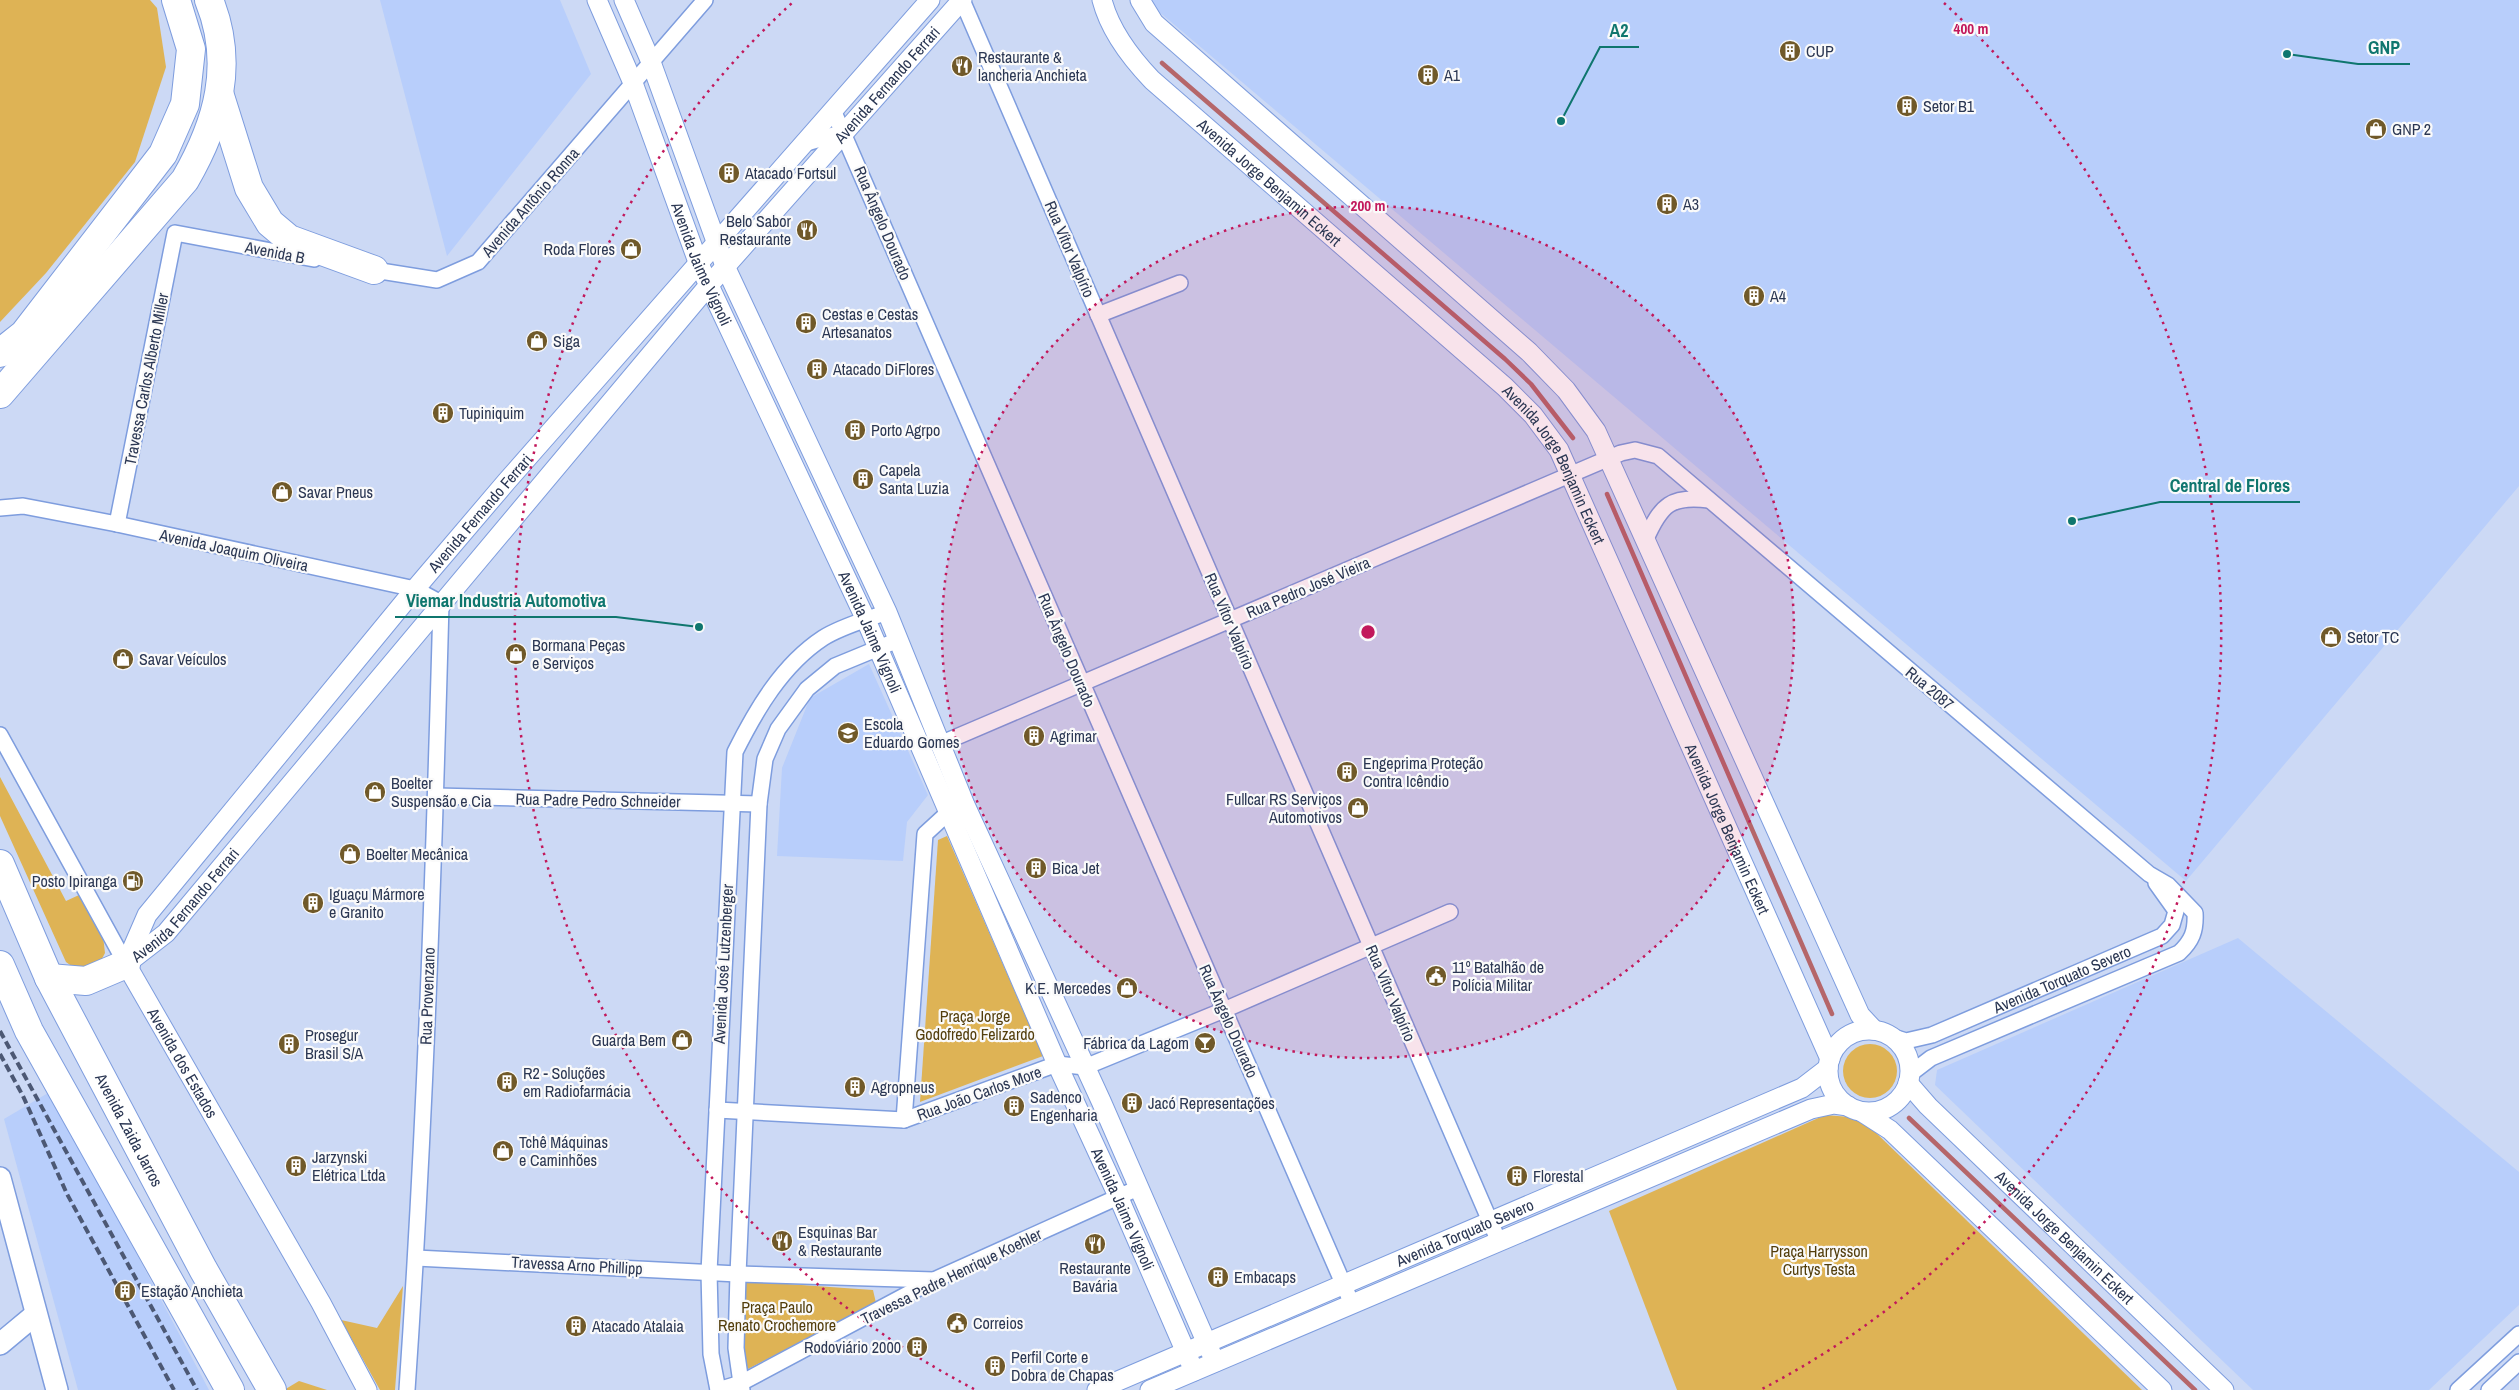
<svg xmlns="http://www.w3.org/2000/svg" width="2519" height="1390" font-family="'Archivo Narrow',sans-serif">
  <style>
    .built { fill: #b8cefb }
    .green { fill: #deb355 }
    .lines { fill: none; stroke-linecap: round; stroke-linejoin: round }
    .stream { stroke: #b5666a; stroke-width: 4.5 }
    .minor-casing { stroke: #7e9dde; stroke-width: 18 }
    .tertiary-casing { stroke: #7e9dde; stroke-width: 21 }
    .secondary-casing { stroke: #7e9dde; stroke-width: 24 }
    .motorway-casing { stroke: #7e9dde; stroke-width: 30 }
    .minor { stroke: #fff; stroke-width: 15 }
    .tertiary { stroke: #fff; stroke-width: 19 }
    .secondary { stroke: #fff; stroke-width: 21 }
    .motorway { stroke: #fff; stroke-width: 28 }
    .rail { stroke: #4c5874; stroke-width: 4; stroke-dasharray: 8 4; stroke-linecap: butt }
    .ring { fill: none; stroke: #c2185b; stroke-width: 2.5; stroke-dasharray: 2.5 5 }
    .labels { text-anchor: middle; stroke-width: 4.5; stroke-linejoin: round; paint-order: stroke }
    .poi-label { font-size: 16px; fill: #2b3753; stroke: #fafafa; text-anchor: start }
    .street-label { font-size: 16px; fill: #2b3753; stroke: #fafafa }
    .park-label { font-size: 16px; fill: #533e0c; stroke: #fafafa }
    .centre { fill: #c2185b; stroke: #fafafa; stroke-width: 2.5 }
    .ring-label { font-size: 15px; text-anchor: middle; font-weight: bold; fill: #c2185b; stroke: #fafafa; stroke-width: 4.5; stroke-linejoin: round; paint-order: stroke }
    .leader { fill: none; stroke: #0f766e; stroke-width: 2 }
    .callout-dot { fill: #0f766e; stroke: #fafafa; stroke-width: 2 }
    .callout-label { font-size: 18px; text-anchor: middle; font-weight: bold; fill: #0f766e; stroke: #fafafa; stroke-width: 4.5; stroke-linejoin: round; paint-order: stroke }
  </style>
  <rect width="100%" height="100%" fill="#ccd9f5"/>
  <!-- built -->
  <g class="built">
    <polygon points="380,0 560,0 591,74 447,256"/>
    <polygon points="1153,0 2519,0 2519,486 2186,881 1151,5"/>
    <polygon points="869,664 928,795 907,822 903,861 777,856 782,768 810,698"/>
    <polygon points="2238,938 2519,1172 2519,1305 2429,1390 2253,1390 1935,1085 1937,1070"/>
    <polygon points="48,1093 110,1204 209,1390 78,1390 4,1119"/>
  </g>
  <!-- green -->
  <g class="green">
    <polygon points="0,0 150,0 157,8 166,67 135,162 46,273 0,322"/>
    <polygon points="0,777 66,901 79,895 103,936 105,953 96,970 81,973 66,962 0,816"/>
    <polygon points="947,836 1043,1056 920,1102 938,840"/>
    <circle cx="1870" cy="1071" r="27"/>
    <polygon points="1825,1115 1850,1117 1870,1127 2142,1390 1677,1390 1609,1211"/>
    <polygon points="743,1281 873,1290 876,1303 742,1372"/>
    <polygon points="403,1286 395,1390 380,1390 341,1320 377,1328"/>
    <polygon points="299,1381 327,1390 284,1390"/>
  </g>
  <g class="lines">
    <!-- stream -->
    <g class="stream">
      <polyline points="1162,63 1505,359 1531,384 1573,438"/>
      <polyline points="1607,494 1832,1014"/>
      <polyline points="1909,1118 2195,1390"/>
    </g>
    <!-- minor casing -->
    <g class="minor-casing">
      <g id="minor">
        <polyline points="962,0 1499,1242"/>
        <polyline points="833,110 1352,1304"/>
        <polyline points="803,144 844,132"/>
        <polyline points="368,269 437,280 478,262 705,0"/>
        <polyline points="1098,315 1180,283"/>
        <path d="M0,508L23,506L117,524L415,589L441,603C434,865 425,1128 407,1390"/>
        <polyline points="117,524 175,233 314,259"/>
        <path d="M1646,539C1661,505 1671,495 1709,500"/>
        <polyline points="0,735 126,964"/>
        <path d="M940,744L1621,453L1635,450L1658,456L2149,874L2168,885L2195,913C2196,931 2192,941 2179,953L1931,1058L1910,1074"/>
        <polyline points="436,796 759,804"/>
        <path id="s1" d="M1890,1036L1906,1041L1932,1035L2162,936L2172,925L2176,911L2156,883"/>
        <polyline points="717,1110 904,1120 1057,1064 1085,1067 1224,1010 1450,912"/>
        <polyline points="904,1120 925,834 949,812 957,809"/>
        <polyline points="416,1258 738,1274 934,1280"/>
        <path d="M718,1390L711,1354L709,1272L735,752C756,710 782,665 823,638C842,626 866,620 887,612"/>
        <polyline points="718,1390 741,1383 934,1280 1138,1188"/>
        <polyline points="742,1390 736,1348 738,1274 759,804 765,759 778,729 807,689 835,666 898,640"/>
        <polyline points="2458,1390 2519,1334"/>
        <polyline points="2489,1390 2519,1362"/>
      </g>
    </g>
    <!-- tertiary casing -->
    <g class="tertiary-casing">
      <g id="tertiary">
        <path id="s2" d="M597,0L633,83L698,262L866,620L1057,1064L1118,1196L1194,1371"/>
        <polyline points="624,0 651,62 725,266 887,612 965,805 1101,1101 1215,1362"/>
        <path id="s3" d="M1102,0C1110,31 1130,57 1152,80L1505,387L1533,415L1559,450L1830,1059"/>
        <polyline points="1140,0 1154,23 1529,352 1566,390 1596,431 1860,1015 1874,1030"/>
        <path id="s4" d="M127,961L147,915L415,589L507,481L930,0"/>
        <path id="s5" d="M126,964L166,933L709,285L962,0"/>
        <path id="s6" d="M126,964L321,1303L367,1390"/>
        <circle cx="1869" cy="1071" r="41"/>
        <path id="s7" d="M1908,1083L1928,1106L2224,1390"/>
        <polyline points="1862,1112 1890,1130 2162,1390"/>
        <path id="s8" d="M1097,1390L1802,1088L1828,1068"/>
        <polyline points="1150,1390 1811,1109 1834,1104 1848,1106"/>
      </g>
    </g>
    <!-- secondary casing -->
    <g class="secondary-casing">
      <g id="secondary">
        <polyline points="0,1178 57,1390"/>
        <polyline points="0,1344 36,1314"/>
      </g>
    </g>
    <!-- motorway casing -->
    <g class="motorway-casing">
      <g id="motorway">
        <polyline points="220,96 249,188 270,223 289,239 374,270"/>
        <polyline points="0,353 24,334 163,154 185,104 191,49 176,0"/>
        <path d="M0,394L185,180C218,123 235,64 209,0"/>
        <path id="s9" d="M0,864L49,978L203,1269L272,1390"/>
        <polyline points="0,965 29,1031 230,1390"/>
        <polyline points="49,978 86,981 126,964"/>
      </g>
    </g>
    <!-- minor -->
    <use href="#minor" class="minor"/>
    <!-- tertiary -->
    <use href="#tertiary" class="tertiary"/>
    <!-- secondary -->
    <use href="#secondary" class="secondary"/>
    <!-- motorway -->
    <use href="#motorway" class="motorway"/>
    <!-- rail -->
    <g class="rail">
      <polyline points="0,1031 197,1390"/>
      <polyline points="0,1054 23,1096 67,1194 174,1390"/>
    </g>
  </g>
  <!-- distance rings -->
  <circle cx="1368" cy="632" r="426" fill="#c2185b" fill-opacity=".12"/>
  <g class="ring">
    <circle cx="1368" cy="632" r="426"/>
    <path d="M974 1389A853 853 0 0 1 792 3M1944 3A853 853 0 0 1 1762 1389"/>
  </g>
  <!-- icons -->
  <defs>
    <g id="building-disc" transform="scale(1.125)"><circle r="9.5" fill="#705929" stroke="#fafafa"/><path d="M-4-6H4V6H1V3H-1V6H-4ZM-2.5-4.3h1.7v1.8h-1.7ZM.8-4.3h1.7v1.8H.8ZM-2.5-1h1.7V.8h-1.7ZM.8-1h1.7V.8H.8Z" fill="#fff"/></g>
    <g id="restaurant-disc" transform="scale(1.125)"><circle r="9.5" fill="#705929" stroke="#fafafa"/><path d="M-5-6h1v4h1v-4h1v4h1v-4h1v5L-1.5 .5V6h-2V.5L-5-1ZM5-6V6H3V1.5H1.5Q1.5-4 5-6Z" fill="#fff"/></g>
    <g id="shop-disc" transform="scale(1.125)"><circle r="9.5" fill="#705929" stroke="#fafafa"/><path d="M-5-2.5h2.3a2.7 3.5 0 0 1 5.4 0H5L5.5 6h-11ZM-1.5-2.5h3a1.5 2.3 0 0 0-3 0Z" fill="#fff"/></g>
    <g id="school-disc" transform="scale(1.125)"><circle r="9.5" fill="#705929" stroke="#fafafa"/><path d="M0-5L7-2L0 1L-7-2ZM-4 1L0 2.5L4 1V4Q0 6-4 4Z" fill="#fff"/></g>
    <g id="fuel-disc" transform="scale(1.125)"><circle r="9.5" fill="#705929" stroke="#fafafa"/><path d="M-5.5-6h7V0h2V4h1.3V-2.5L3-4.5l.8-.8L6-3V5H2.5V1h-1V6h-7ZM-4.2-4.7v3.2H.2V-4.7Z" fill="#fff"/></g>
    <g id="civic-disc" transform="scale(1.125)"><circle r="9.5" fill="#705929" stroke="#fafafa"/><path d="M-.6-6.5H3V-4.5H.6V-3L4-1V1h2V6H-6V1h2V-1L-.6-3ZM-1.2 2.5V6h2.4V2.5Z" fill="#fff"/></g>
    <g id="bar-disc" transform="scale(1.125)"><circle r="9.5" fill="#705929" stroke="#fafafa"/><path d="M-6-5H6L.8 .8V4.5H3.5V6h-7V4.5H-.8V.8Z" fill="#fff"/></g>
  </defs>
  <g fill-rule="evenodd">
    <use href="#building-disc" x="1790" y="51"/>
    <use href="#restaurant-disc" x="962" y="66"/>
    <use href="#building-disc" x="1428" y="75"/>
    <use href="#building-disc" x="1907" y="106"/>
    <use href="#shop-disc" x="2376" y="129"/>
    <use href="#building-disc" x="729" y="173"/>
    <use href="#building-disc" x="1667" y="204"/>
    <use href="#restaurant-disc" x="807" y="230"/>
    <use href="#shop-disc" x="631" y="249"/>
    <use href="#building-disc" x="1754" y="296"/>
    <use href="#building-disc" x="806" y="323"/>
    <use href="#shop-disc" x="537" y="341"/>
    <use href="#building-disc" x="817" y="369"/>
    <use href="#building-disc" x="443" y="413"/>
    <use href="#building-disc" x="855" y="430"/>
    <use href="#building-disc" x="863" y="479"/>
    <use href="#shop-disc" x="282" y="492"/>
    <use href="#shop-disc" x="2331" y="637"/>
    <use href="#shop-disc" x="516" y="654"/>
    <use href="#shop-disc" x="123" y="659"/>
    <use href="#school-disc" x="848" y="733"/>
    <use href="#building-disc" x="1034" y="736"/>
    <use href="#building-disc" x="1347" y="772"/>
    <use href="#shop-disc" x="375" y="792"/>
    <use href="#shop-disc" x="1358" y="808"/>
    <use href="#shop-disc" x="350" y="854"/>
    <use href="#building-disc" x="1036" y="868"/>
    <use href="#fuel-disc" x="133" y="881"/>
    <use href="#building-disc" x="313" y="903"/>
    <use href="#civic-disc" x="1436" y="976"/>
    <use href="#shop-disc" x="1127" y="988"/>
    <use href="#shop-disc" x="682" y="1040"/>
    <use href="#bar-disc" x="1205" y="1043"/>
    <use href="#building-disc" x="289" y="1044"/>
    <use href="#building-disc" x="507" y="1082"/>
    <use href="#building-disc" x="855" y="1087"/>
    <use href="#building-disc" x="1132" y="1103"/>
    <use href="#building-disc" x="1014" y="1106"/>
    <use href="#shop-disc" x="503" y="1151"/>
    <use href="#building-disc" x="296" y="1166"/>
    <use href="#building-disc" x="1517" y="1176"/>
    <use href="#restaurant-disc" x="782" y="1241"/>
    <use href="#restaurant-disc" x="1095" y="1244"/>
    <use href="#building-disc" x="1218" y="1277"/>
    <use href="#building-disc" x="125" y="1291"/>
    <use href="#civic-disc" x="957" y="1323"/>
    <use href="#building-disc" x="576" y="1326"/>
    <use href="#building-disc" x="917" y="1347"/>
    <use href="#building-disc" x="995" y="1366"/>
  </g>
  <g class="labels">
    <!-- poi labels -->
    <g class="poi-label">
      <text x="1806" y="57">CUP</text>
      <text x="978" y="63">Restaurante &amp;<tspan x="978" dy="18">lancheria Anchieta</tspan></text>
      <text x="1444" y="81">A1</text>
      <text x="1923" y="112">Setor B1</text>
      <text x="2392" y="135">GNP 2</text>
      <text x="745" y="179">Atacado Fortsul</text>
      <text x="1683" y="210">A3</text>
      <text x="791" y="227" text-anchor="end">Belo Sabor<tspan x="791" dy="18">Restaurante</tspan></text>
      <text x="615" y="255" text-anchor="end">Roda Flores</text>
      <text x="1770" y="302">A4</text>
      <text x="822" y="320">Cestas e Cestas<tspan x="822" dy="18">Artesanatos</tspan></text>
      <text x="553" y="347">Siga</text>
      <text x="833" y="375">Atacado DiFlores</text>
      <text x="459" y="419">Tupiniquim</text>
      <text x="871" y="436">Porto Agrpo</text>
      <text x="879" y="476">Capela<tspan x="879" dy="18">Santa Luzia</tspan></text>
      <text x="298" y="498">Savar Pneus</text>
      <text x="2347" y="643">Setor TC</text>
      <text x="532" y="651">Bormana Peças<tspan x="532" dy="18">e Serviços</tspan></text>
      <text x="139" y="665">Savar Veículos</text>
      <text x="864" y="730">Escola<tspan x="864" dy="18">Eduardo Gomes</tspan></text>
      <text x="1050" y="742">Agrimar</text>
      <text x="1363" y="769">Engeprima Proteção<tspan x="1363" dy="18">Contra Icêndio</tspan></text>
      <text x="391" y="789">Boelter<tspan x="391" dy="18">Suspensão e Cia</tspan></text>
      <text x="1342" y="805" text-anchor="end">Fullcar RS Serviços<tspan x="1342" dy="18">Automotivos</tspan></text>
      <text x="366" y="860">Boelter Mecânica</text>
      <text x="1052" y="874">Bica Jet</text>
      <text x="117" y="887" text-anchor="end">Posto Ipiranga</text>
      <text x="329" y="900">Iguaçu Mármore<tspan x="329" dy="18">e Granito</tspan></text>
      <text x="1452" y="973">11º Batalhão de<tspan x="1452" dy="18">Polícia Militar</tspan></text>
      <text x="1111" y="994" text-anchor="end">K.E. Mercedes</text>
      <text x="305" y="1041">Prosegur<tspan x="305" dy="18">Brasil S/A</tspan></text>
      <text x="666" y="1046" text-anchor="end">Guarda Bem</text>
      <text x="1189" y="1049" text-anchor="end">Fábrica da Lagom</text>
      <text x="523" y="1079">R2 - Soluções<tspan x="523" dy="18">em Radiofarmácia</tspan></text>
      <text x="871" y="1093">Agropneus</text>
      <text x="1030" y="1103">Sadenco<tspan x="1030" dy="18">Engenharia</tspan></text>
      <text x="1148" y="1109">Jacó Representações</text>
      <text x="519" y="1148">Tchê Máquinas<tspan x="519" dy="18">e Caminhões</tspan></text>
      <text x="312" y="1163">Jarzynski<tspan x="312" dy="18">Elétrica Ltda</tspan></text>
      <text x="1533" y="1182">Florestal</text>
      <text x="798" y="1238">Esquinas Bar<tspan x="798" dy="18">&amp; Restaurante</tspan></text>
      <text x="1095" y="1274" text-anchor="middle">Restaurante<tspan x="1095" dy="18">Bavária</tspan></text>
      <text x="1234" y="1283">Embacaps</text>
      <text x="141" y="1297">Estação Anchieta</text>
      <text x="973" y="1329">Correios</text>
      <text x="592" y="1332">Atacado Atalaia</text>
      <text x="901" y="1353" text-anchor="end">Rodoviário 2000</text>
      <text x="1011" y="1363">Perfil Corte e<tspan x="1011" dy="18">Dobra de Chapas</tspan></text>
    </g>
    <!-- street labels -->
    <g class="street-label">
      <text dy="6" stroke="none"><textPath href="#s5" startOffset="1164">Avenida Fernando Ferrari</textPath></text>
      <text dy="6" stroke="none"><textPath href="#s3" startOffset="251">Avenida Jorge Benjamin Eckert</textPath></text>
      <text transform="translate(530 202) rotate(-49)" y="6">Avenida Antônio Ronna</text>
      <text transform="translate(883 223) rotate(67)" y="6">Rua Ângelo Dourado</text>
      <text transform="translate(1070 249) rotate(67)" y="6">Rua Vítor Valpírio</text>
      <text transform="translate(275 252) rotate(11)" y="6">Avenida B</text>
      <text dy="6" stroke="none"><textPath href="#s2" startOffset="284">Avenida Jaime Vignoli</textPath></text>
      <text transform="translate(146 379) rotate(-79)" y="6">Travessa Carlos Alberto Miller</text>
      <text dy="6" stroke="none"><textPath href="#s3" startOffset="656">Avenida Jorge Benjamin Eckert</textPath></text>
      <text dy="6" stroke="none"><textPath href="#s4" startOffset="572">Avenida Fernando Ferrari</textPath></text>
      <text transform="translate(234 550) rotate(12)" y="6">Avenida Joaquim Oliveira</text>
      <text transform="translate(1308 587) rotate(-23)" y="6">Rua Pedro José Vieira</text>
      <text transform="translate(1230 621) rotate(67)" y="6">Rua Vítor Valpírio</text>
      <text dy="6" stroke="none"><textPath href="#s2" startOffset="689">Avenida Jaime Vignoli</textPath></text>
      <text transform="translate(1067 650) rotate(67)" y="6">Rua Ângelo Dourado</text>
      <text transform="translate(1930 688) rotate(40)" y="6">Rua 2087</text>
      <text transform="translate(598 800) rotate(1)" y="6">Rua Padre Pedro Schneider</text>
      <text dy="6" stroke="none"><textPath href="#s3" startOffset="1061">Avenida Jorge Benjamin Eckert</textPath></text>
      <text dy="6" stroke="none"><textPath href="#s5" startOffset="84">Avenida Fernando Ferrari</textPath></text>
      <text transform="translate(723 964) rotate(-87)" y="6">Avenida José Lutzenberger</text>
      <text dy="6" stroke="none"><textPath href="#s1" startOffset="185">Avenida Torquato Severo</textPath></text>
      <text transform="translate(1391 993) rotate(67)" y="6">Rua Vítor Valpírio</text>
      <text transform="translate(427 996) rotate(-88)" y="6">Rua Provenzano</text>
      <text transform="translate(1229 1021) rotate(66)" y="6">Rua Ângelo Dourado</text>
      <text dy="6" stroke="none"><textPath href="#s6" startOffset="114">Avenida dos Estados</textPath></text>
      <text transform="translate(979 1093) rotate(-20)" y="6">Rua João Carlos More</text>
      <text dy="6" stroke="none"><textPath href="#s9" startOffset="296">Avenida Zaida Jarros</textPath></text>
      <text dy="6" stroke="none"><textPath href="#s2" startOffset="1319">Avenida Jaime Vignoli</textPath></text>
      <text dy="6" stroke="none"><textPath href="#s8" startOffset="400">Avenida Torquato Severo</textPath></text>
      <text dy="6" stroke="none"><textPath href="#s7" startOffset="220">Avenida Jorge Benjamin Eckert</textPath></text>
      <text transform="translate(577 1265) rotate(3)" y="6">Travessa Arno Phillipp</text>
      <text transform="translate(951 1276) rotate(-26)" y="6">Travessa Padre Henrique Koehler</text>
    </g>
    <!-- park labels -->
    <g class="park-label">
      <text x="975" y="1022">Praça Jorge<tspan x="975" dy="18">Godofredo Felizardo</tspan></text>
      <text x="1819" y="1257">Praça Harrysson<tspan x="1819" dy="18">Curtys Testa</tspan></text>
      <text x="777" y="1313">Praça Paulo<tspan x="777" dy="18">Renato Crochemore</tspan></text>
    </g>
  </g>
  <circle cx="1368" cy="632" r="8" class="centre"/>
  <g class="ring-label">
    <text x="1971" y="34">400 m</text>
    <text x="1368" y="211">200 m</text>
  </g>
  <!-- callouts -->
  <path class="leader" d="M1561 121L1600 47H1639M2287 54L2358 64H2410M2072 521L2160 502H2300M699 627L616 617H395"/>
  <g class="callout-dot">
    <circle cx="1561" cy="121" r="5"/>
    <circle cx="2287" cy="54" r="5"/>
    <circle cx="2072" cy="521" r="5"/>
    <circle cx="699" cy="627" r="5"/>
  </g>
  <g class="callout-label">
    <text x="1619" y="37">A2</text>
    <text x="2384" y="54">GNP</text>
    <text x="2230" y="492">Central de Flores</text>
    <text x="506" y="607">Viemar Industria Automotiva</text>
  </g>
</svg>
